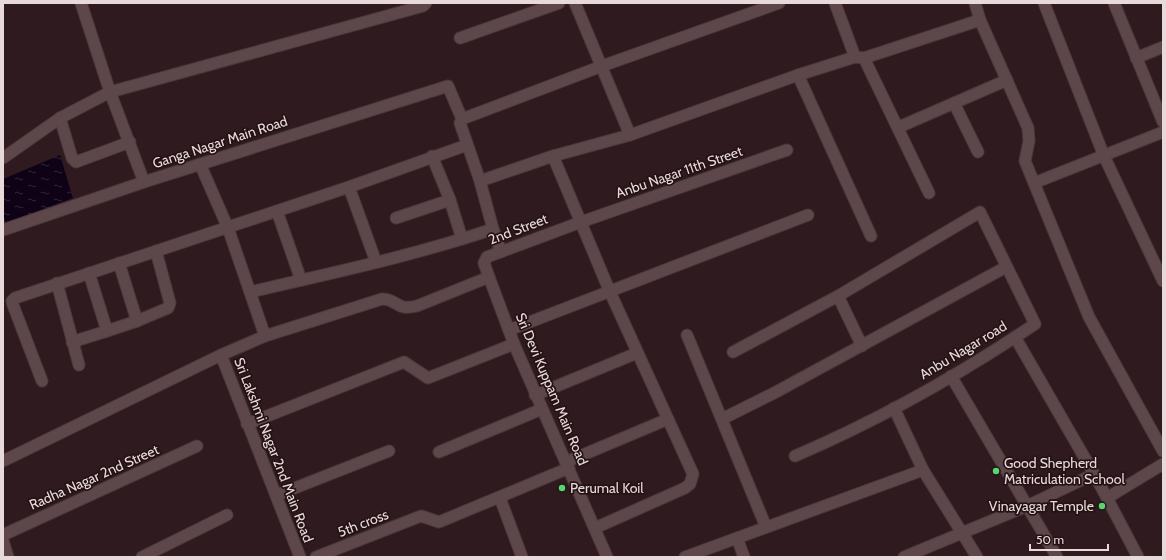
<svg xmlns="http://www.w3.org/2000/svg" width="1166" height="560" font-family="Cabin,sans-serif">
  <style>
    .water { fill: url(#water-ripples) }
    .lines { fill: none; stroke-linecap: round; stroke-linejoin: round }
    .minor-casing { stroke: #49393b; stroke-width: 13 }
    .tertiary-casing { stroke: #49393b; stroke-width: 13 }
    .secondary-casing { stroke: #49393b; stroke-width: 13 }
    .minor { stroke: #5e474a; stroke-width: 11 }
    .tertiary { stroke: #5e474a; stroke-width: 11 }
    .secondary { stroke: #5e474a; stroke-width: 11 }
    .poi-dot { fill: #57d570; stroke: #251215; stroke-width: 1.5 }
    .labels { text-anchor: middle; stroke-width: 3.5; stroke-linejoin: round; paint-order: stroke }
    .street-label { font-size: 14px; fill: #e8d9db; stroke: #251215 }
    .poi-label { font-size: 14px; fill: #e8d9db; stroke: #251215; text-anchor: start }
  </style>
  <defs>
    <pattern id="water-ripples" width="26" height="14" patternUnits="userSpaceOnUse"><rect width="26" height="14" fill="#0f0217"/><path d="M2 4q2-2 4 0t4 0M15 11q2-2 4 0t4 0" fill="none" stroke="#322638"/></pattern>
  </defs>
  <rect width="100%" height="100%" fill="#2f1b1f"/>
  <!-- water -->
  <polygon class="water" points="60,155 73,198 6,223 3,215 3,179"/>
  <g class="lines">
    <!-- minor casing -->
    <g class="minor-casing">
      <g id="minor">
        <polyline points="81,3 110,92 144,182"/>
        <polyline points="575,3 630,135"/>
        <polyline points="835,3 855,57"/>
        <polyline points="975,3 980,20 1028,128 1029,141 1025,161 1089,317 1163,451"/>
        <polyline points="1044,3 1104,156 1163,281"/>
        <polyline points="1114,3 1163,122"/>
        <polyline points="460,38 559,3"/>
        <polyline points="864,58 980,20"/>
        <polyline points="1136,58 1163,47"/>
        <polyline points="798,75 871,236"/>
        <polyline points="954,103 978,152"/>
        <polyline points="60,118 72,158 76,162 130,142"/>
        <polyline points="462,119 602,66 779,3"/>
        <polyline points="899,127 1007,80"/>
        <polyline points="432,156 450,200 462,239"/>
        <polyline points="553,156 610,292 693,474 690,484 685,488 595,528"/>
        <polyline points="200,164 228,228 265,336"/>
        <polyline points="480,181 553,156 630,135 798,75 855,57 864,58 929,193"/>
        <polyline points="1034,183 1163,132"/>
        <polyline points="349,187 376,262"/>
        <polyline points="277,211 301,280"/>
        <polyline points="396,218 450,200"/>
        <polyline points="3,230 144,182 448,86 462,119 460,123 480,181 493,229 501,252"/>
        <polyline points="119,263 137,321"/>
        <polyline points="89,273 107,331 137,321 168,308 170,303 156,251"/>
        <polyline points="489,277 484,263 487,257 581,222 787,150"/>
        <polyline points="57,283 79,365"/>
        <path d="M250,292C331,273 413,256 493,229"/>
        <polyline points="838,296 862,346"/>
        <polyline points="509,330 808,215"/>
        <polyline points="687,335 766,527"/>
        <polyline points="1015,337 1094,474"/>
        <polyline points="72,342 107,331"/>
        <path d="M733,352L838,296L980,212L1035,324C959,375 879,420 795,456"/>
        <polyline points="221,355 300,557"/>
        <polyline points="951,376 1057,557"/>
        <polyline points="42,381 13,305 12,301 15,298 349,187 467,145"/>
        <polyline points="535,395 637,353"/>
        <polyline points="894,408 923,470 977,557"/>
        <polyline points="722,419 776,392 1006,267"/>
        <polyline points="247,424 404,362 428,378 514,344"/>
        <polyline points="439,452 542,409"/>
        <polyline points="566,462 668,419"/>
        <polyline points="277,495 389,451"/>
        <polyline points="500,498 522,557"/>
        <polyline points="1107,498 1138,557"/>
        <polyline points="3,535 197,446"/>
        <polyline points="737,538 744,557"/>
        <polyline points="142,557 227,515"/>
        <polyline points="316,557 421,516 439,522 569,468"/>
        <polyline points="685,557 923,470"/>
      </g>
    </g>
    <!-- tertiary casing -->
    <g class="tertiary-casing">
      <g id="tertiary">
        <polyline points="3,158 60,118 110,92 423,6 426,3"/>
        <polyline points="3,541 8,557"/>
        <polyline points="904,557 1027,506 1094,474 1107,498 1163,464"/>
      </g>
    </g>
    <!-- secondary casing -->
    <g class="secondary-casing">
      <path id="secondary" d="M3,461L221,355L265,336L382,299C398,299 395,311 417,306L489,277L514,344L607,557"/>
    </g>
    <!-- minor -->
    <use href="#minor" class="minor"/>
    <!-- tertiary -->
    <use href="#tertiary" class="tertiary"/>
    <!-- secondary -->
    <use href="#secondary" class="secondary"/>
  </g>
  <!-- markers -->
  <g class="poi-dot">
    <circle cx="996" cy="471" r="4"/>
    <circle cx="562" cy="488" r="4"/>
    <circle cx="1102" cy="506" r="4"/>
  </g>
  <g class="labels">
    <!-- street labels -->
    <g class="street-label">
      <text transform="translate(220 142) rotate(-18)" y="5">Ganga Nagar Main Road</text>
      <text transform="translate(679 172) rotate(-19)" y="5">Anbu Nagar 11th Street</text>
      <text transform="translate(518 229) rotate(-21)" y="5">2nd Street</text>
      <text transform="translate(963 350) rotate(-31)" y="5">Anbu Nagar road</text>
      <text transform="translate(552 389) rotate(67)" y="5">Sri Devi Kuppam Main Road</text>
      <text transform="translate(274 450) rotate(69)" y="5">Sri Lakshmi Nagar 2nd Main Road</text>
      <text transform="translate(94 477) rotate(-24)" y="5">Radha Nagar 2nd Street</text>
      <text transform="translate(363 523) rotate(-21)" y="5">5th cross</text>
    </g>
    <!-- poi labels -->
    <g class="poi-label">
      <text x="1004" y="468">Good Shepherd<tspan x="1004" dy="16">Matriculation School</tspan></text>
      <text x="570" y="493">Perumal Koil</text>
      <text x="1094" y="511" text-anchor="end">Vinayagar Temple</text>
    </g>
  </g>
  <!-- border -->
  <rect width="1166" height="560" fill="none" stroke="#e8d9db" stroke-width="8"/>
  <!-- scale -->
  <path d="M1030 544v6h78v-6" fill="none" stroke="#e8d9db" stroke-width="2"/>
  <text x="1036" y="544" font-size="12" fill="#e8d9db" stroke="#251215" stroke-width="3" paint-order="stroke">50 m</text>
</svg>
